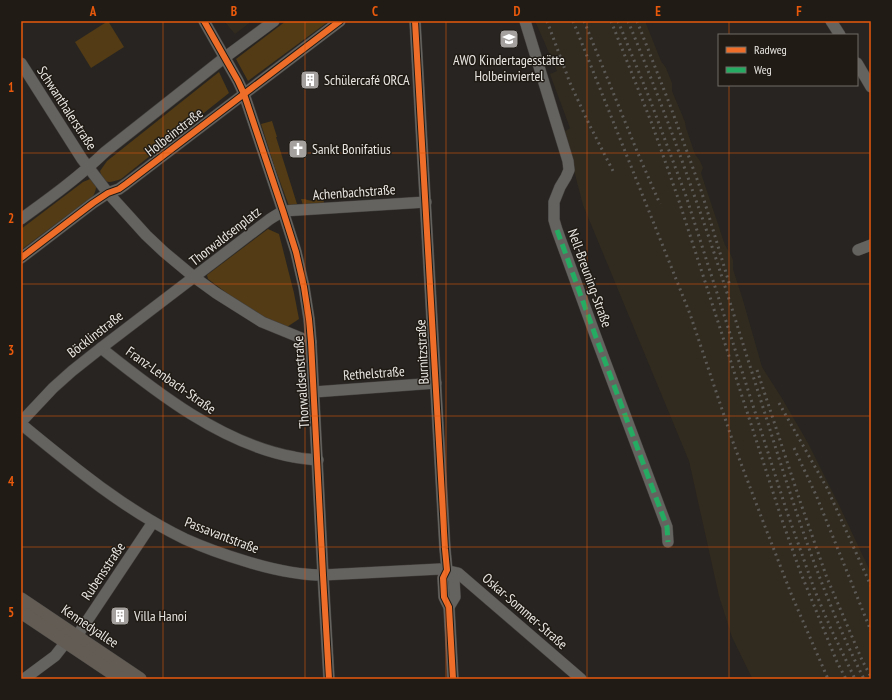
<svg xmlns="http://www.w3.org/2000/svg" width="892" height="700" font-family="'PT Sans Narrow',sans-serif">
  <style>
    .built { fill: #312a1f }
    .green { fill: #523b15 }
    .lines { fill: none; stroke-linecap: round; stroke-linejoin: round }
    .minor-casing { stroke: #43403e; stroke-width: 12 }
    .major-casing { stroke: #43403e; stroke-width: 14 }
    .minor { stroke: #656360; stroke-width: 11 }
    .major { stroke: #625c54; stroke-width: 13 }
    .rail { stroke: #5c5a57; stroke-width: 3; stroke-dasharray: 2 4; stroke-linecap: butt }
    .quiet { stroke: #26ab63; stroke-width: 5; stroke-dasharray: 10 5; stroke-linecap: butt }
    .cycleway-casing { stroke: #201b15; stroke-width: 8 }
    .cycleway { stroke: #ee6e29; stroke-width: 6 }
    .grid { fill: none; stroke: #e8590c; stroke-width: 1; stroke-opacity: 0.55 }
    .labels { text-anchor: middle; stroke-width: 3; stroke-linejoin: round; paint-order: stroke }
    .poi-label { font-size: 14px; fill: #e8e5e1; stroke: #201b15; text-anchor: start }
    .street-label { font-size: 14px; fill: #e8e5e1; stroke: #201b15 }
    .neatline { fill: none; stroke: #e8590c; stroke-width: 1.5 }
    .grid-label { font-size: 13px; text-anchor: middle; font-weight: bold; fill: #e8590c }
  </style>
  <rect width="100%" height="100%" fill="#272421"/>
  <!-- built -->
  <g class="built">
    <polygon points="224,21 252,21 235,34"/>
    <polygon points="535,21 645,21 661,61 666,68 672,83 672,91 685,122 686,128 695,154 700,161 703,168 701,173 725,245 730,253 733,260 733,269 742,297 762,367 783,400 808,443 839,505 871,573 871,679 753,679 752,678 732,637 719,596 689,461 583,205 564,132 570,128 551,77 550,74 557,71"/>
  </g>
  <!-- green -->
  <g class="green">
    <polygon points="108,21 124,47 91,68 75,42"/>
    <polygon points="286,21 329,21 248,81 236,59"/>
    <path d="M219,72L229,93L121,179C109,183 104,185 100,171L107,161Z"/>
    <polygon points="272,121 277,137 276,137 297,204 289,206 275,168 261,124"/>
    <path d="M90,179C98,183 97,189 93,196L21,250V229L83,182Z"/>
    <path d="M320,196H323L324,203L303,205L301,199C309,198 312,205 320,196Z"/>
    <polygon points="268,229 279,234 294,293 299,319 287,327 269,320 236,300 208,279 207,275"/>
  </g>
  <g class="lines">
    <!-- minor casing -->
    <g class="minor-casing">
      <g id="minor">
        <polyline points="204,21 238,81 244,94 283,211 296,252 304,287 309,319 311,342 323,575 329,679"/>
        <polyline points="415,21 445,549 447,570 443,578 444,597 449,607 453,679"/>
        <polyline points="525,21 568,161 569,170 566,177 560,187 554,202 554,220 557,230 597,340 667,527 668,542"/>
        <polyline points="831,21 840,35"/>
        <polyline points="21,63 82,159 108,193 146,235 164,252 194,277 216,293 262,322 311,342"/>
        <polyline points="857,63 871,87"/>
        <path d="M21,219C50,198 79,177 105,152L224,58L274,21"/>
        <polyline points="858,250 871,245"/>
        <polyline points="21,258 93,203 108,193 119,189 126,184 244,94 340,21"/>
        <path d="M101,348C156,392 222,444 294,457C302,459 310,459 318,460"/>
        <polyline points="314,392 436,383"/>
        <polyline points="21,422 53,388 72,371 101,348 270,219 283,211 426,202"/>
        <path d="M21,424C72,466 125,510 185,539C205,548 225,555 245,561C271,569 296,575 323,575L440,569L458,573L581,679"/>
        <polyline points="447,570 454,579 455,597 449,607"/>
        <polyline points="77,636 153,522"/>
        <polyline points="24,679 55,656 66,642"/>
      </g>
    </g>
    <!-- major casing -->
    <g class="major-casing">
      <g id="major">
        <polyline points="21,599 140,679"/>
        <polyline points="21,612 121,679"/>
      </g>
    </g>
    <!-- minor -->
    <use href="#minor" class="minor"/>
    <!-- major -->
    <use href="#major" class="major"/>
    <!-- rail -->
    <g class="rail">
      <polyline points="547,21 570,83 589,124 614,173"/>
      <polyline points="573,21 690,314 734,445 764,524 792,596 828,679"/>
      <polyline points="584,21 639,156 660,204"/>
      <polyline points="611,21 652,124 678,198 782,520 800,571 837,662 846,679"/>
      <polyline points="618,21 649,97 686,196 787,512 815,591 831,629 855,679"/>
      <path d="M628,21C651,77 673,134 693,192C716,255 735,319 755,382C787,483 816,584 864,679"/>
      <polyline points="637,21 670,105 701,190 730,286"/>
      <polyline points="757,370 801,504 827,578 862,660 871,677"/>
      <polyline points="779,403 827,488 871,586"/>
      <polyline points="794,448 816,495 871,631"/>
    </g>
    <!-- quiet -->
    <polyline class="quiet" points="557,230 597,340 667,527 668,542"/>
    <!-- cycleway casing -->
    <g class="cycleway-casing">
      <g id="cycleway">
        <polyline points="204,21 238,81 244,94 283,211 296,252 304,287 309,319 311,342 323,575 329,679"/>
        <polyline points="415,21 445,549 447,570 443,578 444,597 449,607 453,679"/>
        <polyline points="21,258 93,203 108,193 119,189 126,184 244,94 340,21"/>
      </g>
    </g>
    <!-- cycleway -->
    <use href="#cycleway" class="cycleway"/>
  </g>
  <!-- grid -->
  <path class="grid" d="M163,21V679M305,21V679M446,21V679M587,21V679M729,21V35M729,85V679M21,153H871M21,284H871M21,416H871M21,547H871"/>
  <!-- icons -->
  <defs>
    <g id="school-square" transform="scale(1)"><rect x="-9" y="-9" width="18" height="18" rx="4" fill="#a4a19e" stroke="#201b15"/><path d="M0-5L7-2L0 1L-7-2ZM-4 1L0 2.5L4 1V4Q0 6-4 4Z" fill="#fff"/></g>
    <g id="building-square" transform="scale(1)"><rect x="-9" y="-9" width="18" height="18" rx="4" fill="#a4a19e" stroke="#201b15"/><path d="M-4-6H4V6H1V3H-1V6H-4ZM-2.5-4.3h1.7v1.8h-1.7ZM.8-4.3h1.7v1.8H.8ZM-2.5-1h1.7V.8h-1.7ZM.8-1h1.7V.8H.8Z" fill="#fff"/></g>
    <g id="church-square" transform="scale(1)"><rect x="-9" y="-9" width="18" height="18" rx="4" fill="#a4a19e" stroke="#201b15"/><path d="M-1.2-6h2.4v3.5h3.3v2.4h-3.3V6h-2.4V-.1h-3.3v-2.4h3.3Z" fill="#fff"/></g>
  </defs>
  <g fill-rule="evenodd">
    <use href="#school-square" x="509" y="39"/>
    <use href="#building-square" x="310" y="80"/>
    <use href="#church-square" x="298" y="149"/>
    <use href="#building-square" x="120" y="616"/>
  </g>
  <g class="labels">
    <!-- poi labels -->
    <g class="poi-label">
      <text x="509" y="65" text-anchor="middle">AWO Kindertagesstätte<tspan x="509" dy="16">Holbeinviertel</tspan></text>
      <text x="324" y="85">Schülercafé ORCA</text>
      <text x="312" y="154">Sankt Bonifatius</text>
      <text x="134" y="621">Villa Hanoi</text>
    </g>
    <!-- street labels -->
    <g class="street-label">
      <text transform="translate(67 108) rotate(57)" y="5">Schwanthalerstraße</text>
      <text transform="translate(174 132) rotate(-38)" y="5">Holbeinstraße</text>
      <text transform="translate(354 192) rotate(-4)" y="5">Achenbachstraße</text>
      <text transform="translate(225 236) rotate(-38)" y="5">Thorwaldsenplatz</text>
      <text transform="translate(590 278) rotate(70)" y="5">Nell-Breuning-Straße</text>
      <text transform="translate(95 334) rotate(-38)" y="5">Böcklinstraße</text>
      <text transform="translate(422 352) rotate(-93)" y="5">Burnitzstraße</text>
      <text transform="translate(374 373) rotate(-4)" y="5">Rethelstraße</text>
      <text transform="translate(171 380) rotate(35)" y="5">Franz-Lenbach-Straße</text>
      <text transform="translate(301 382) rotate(-94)" y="5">Thorwaldsenstraße</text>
      <text transform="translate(222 535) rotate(21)" y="5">Passavantstraße</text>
      <text transform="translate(103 571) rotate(-56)" y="5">Rubensstraße</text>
      <text transform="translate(525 611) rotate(41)" y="5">Oskar-Sommer-Straße</text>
      <text transform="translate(90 626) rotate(34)" y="5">Kennedyallee</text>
    </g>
  </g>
  <!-- border -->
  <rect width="892" height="700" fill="none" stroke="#201b15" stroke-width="44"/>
  <!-- legend -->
  <rect x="718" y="34" width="140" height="52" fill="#201b15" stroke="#706c67"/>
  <rect x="726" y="47" width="20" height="6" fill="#ee6e29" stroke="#706c67"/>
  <text x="754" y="54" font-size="12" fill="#e8e5e1">Radweg</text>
  <rect x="726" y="67" width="20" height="6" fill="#26ab63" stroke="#706c67"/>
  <text x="754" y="74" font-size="12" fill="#e8e5e1">Weg</text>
  <rect x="22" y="22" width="848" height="656" class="neatline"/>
  <g class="grid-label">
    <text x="93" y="16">A</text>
    <text x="234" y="16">B</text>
    <text x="375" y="16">C</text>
    <text x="517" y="16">D</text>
    <text x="658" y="16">E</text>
    <text x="799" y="16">F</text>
    <text x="11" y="92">1</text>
    <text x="11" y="223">2</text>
    <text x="11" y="355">3</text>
    <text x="11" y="486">4</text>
    <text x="11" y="617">5</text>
  </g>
</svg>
